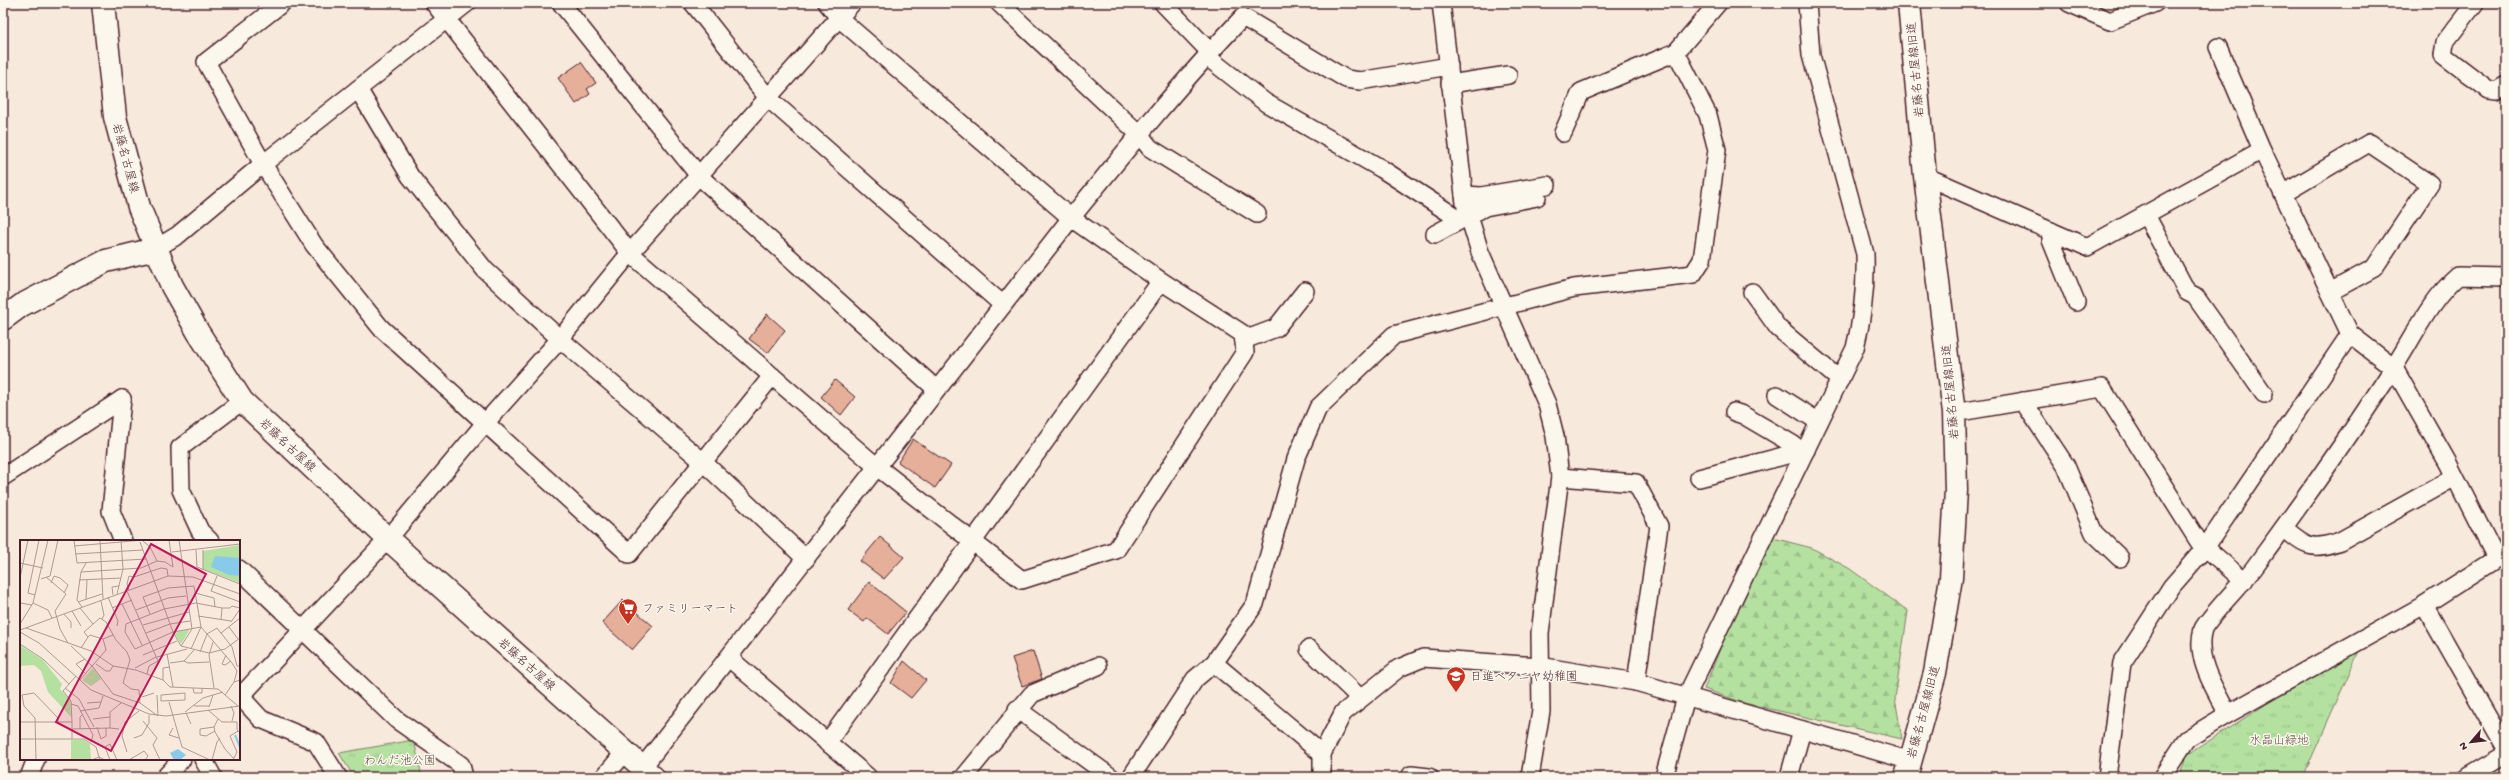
<svg xmlns="http://www.w3.org/2000/svg" width="2509" height="780" font-family="'Gochi Hand','Klee One',sans-serif">
  <style>
    .grass { fill: url(#grass-tufts); stroke: #7f8066 }
    .forest { fill: url(#forest-firs); stroke: #7f8066 }
    .building { fill: #e5af99; stroke: #4a1f2b }
    .lines { fill: none; stroke-linecap: round; stroke-linejoin: round }
    .minor-casing { stroke: #4a1f2b; stroke-width: 20 }
    .tertiary-casing { stroke: #4a1f2b; stroke-width: 25 }
    .secondary-casing { stroke: #4a1f2b; stroke-width: 25 }
    .minor { stroke: #fbf7ec; stroke-width: 17 }
    .tertiary { stroke: #fbf7ec; stroke-width: 22 }
    .secondary { stroke: #fbf7ec; stroke-width: 22 }
    .labels { text-anchor: middle; stroke-width: 3; stroke-linejoin: round; paint-order: stroke }
    .street-label { font-size: 12px; fill: #4a1f2b; stroke: #fbf7ec }
    .poi-label { font-size: 12px; fill: #4a1f2b; stroke: #fbf7ec; text-anchor: start }
    .park-label { font-size: 12px; fill: #645048; stroke: #fbf7ec }
    .inset-river { fill: none; stroke: #87cae9; stroke-width: 2 }
    .inset-road { fill: none; stroke: #b29895; stroke-width: 1 }
    .view { fill: #c2185b; fill-opacity: 0.15; stroke: #c2185b; stroke-width: 2 }
    .inset-edge { fill: none; stroke: #4a1f2b; stroke-width: 2 }
  </style>
  <defs>
    <pattern id="grass-tufts" width="24" height="20" patternUnits="userSpaceOnUse"><rect width="24" height="20" fill="#b4e1a0"/><path d="M3 7l-1-3M5 7V3M7 7l1-3M15 17l-1-3M17 17v-4M19 17l1-3" fill="none" stroke="#9cc18a"/></pattern>
    <pattern id="forest-firs" width="22" height="20" patternUnits="userSpaceOnUse"><rect width="22" height="20" fill="#b4e1a0"/><path d="M5 1l3.5 6h-7zM16 11l3.5 6h-7z" fill="#9cc18a"/></pattern>
  </defs>
  <rect width="100%" height="100%" fill="#f7e9db"/>
  <filter id="ink" filterUnits="userSpaceOnUse"><feTurbulence type="fractalNoise" baseFrequency=".025" numOctaves="2"/><feDisplacementMap in="SourceGraphic" scale="8" xChannelSelector="R" yChannelSelector="G"/><feConvolveMatrix kernelMatrix="1 2 1 2 8 2 1 2 1" color-interpolation-filters="sRGB"/></filter>
  <g filter="url(#ink)">
    <!-- grass -->
    <g class="grass">
      <polygon points="2363,642 2303,777 2179,777 2187,755"/>
      <polygon points="414,740 422,777 354,777 339,753"/>
    </g>
    <!-- forest -->
    <polygon class="forest" points="1773,538 1812,548 1850,569 1908,611 1895,698 1902,739 1744,703 1704,689 1739,601"/>
    <!-- building -->
    <g class="building">
      <polygon points="581,62 596,83 587,89 590,94 576,104 558,78"/>
      <polygon points="767,314 785,330 768,353 749,339"/>
      <polygon points="835,380 855,397 841,415 821,397"/>
      <polygon points="913,439 951,465 935,488 898,462"/>
      <polygon points="880,537 904,557 884,579 860,561"/>
      <polygon points="869,582 906,612 888,634 867,618 864,622 848,610"/>
      <polygon points="623,600 653,626 632,650 602,623"/>
      <polygon points="1033,651 1042,679 1022,686 1012,658"/>
      <polygon points="904,661 926,680 911,698 891,683"/>
    </g>
    <g class="lines">
      <!-- minor casing -->
      <g class="minor-casing">
        <g id="minor">
          <polyline points="282,3 206,62 263,164 314,245 381,328 629,554 772,376"/>
          <polyline points="434,3 630,253 876,466 1022,580 1116,550 1245,352 1243,334 1161,281 1071,218 840,19 827,3"/>
          <polyline points="561,3 700,177 936,389"/>
          <polyline points="693,3 768,98 1003,305"/>
          <polyline points="999,3 1139,134 1150,148 1257,214"/>
          <polyline points="1163,3 1210,52"/>
          <polyline points="1441,3 1465,203 1480,252 1547,404 1555,436 1560,477 1540,633 1541,711 1530,777"/>
          <polyline points="2069,3 2110,21 2155,3"/>
          <polyline points="2475,3 2445,42 2443,55 2489,90 2496,91 2506,85"/>
          <polyline points="1206,56 1266,103 1382,169 1451,214 1457,221"/>
          <polyline points="1450,84 1508,75"/>
          <polyline points="358,89 410,176 485,270 560,339 702,461 806,559"/>
          <polyline points="1563,133 1581,92 1676,52"/>
          <polyline points="2262,150 2350,334 2394,368 2448,463 2496,558"/>
          <polyline points="1925,176 2087,247 2262,150 2218,47"/>
          <polyline points="2283,194 2369,143 2430,184 2374,268 2330,292"/>
          <polyline points="1464,195 1481,196 1547,185"/>
          <polyline points="2146,215 2187,292 2195,296 2264,394"/>
          <polyline points="2051,231 2051,240 2076,302"/>
          <polyline points="1435,234 1485,207 1537,197"/>
          <polyline points="155,249 178,235 263,164 467,3"/>
          <polyline points="1752,292 1778,328 1840,380"/>
          <polyline points="1244,340 1276,328 1305,291"/>
          <polyline points="1777,395 1819,422"/>
          <polyline points="122,399 111,511 123,541"/>
          <polyline points="2023,401 2066,466 2094,533 2120,558"/>
          <polyline points="1734,412 1743,415 1794,445 1799,451"/>
          <polyline points="1954,413 2102,388 2199,542 2244,581"/>
          <polyline points="3,477 122,399"/>
          <polyline points="1560,477 1636,483 1659,526 1636,682"/>
          <polyline points="1699,478 1806,450"/>
          <path d="M2284,528C2306,547 2312,551 2340,541L2455,477"/>
          <polyline points="210,541 200,531 181,490 180,448 242,401"/>
          <polyline points="2505,553 2424,605 2506,749"/>
          <polyline points="239,569 397,720 461,765 464,777"/>
          <polyline points="1309,649 1360,698"/>
          <polyline points="729,658 868,777"/>
          <polyline points="1214,663 1322,754 1343,713 1399,668 1423,658 1539,666 1636,682 1911,761"/>
          <polyline points="239,695 261,719 316,742 338,777"/>
          <polyline points="239,698 388,539 486,422 560,339 630,253 852,3"/>
          <polyline points="1017,709 1111,777"/>
          <path d="M2228,714C2215,690 2194,657 2203,629C2207,619 2244,581 2254,568C2302,503 2350,436 2394,367C2414,336 2430,300 2458,276L2506,277"/>
          <polyline points="827,743 1161,281"/>
          <polyline points="203,759 213,777"/>
          <path d="M642,768L1071,218C1126,150 1182,81 1243,17L1346,79L1360,81L1449,66"/>
          <polyline points="1411,775 1429,777"/>
          <polyline points="29,777 36,759"/>
          <polyline points="165,777 182,759"/>
          <polyline points="604,777 625,752"/>
          <polyline points="964,777 1032,694 1098,666"/>
          <polyline points="1131,777 1195,679 1214,663 1255,604 1296,459 1318,408 1394,335 1574,288 1693,274 1702,260 1717,150 1708,115 1676,52 1718,3"/>
          <polyline points="1322,777 1322,754"/>
          <path d="M1664,777L1686,697L1855,348C1863,316 1866,286 1865,254L1811,55L1807,3"/>
          <polyline points="1789,777 1802,730"/>
          <polyline points="2107,777 2122,663 2172,586 2205,548 2350,334"/>
          <polyline points="2162,777 2187,739 2228,714 2424,605"/>
          <polyline points="2467,777 2506,754"/>
        </g>
      </g>
      <!-- tertiary casing -->
      <g class="tertiary-casing">
        <g id="tertiary">
          <polyline points="3,319 22,305 106,261 155,249"/>
          <polyline points="1906,777 1935,673 1951,578 1956,490 1954,413 1925,176 1909,3"/>
        </g>
      </g>
      <!-- secondary casing -->
      <g class="secondary-casing">
        <polyline id="secondary" points="103,3 115,117 139,207 172,286 198,332 242,401 388,539 653,777"/>
      </g>
      <!-- minor -->
      <use href="#minor" class="minor"/>
      <!-- tertiary -->
      <use href="#tertiary" class="tertiary"/>
      <!-- secondary -->
      <use href="#secondary" class="secondary"/>
    </g>
  </g>
  <!-- icons -->
  <defs>
    <g id="supermarket-pin" transform="scale(1)"><path d="M0 17L-7.5 6A9.5 9.5 0 1 1 7.5 6Z" fill="#c8321e" stroke="#fbf7ec"/><path d="M-6-5.5h2.5l.6 2H6L4.5 2H-2.5L-4.4-4H-6ZM-1.5 3.2a1.3 1.3 0 1 0 .1 0ZM3 3.2a1.3 1.3 0 1 0 .1 0Z" fill="#fff"/></g>
    <g id="school-pin" transform="scale(1)"><path d="M0 17L-7.5 6A9.5 9.5 0 1 1 7.5 6Z" fill="#c8321e" stroke="#fbf7ec"/><path d="M0-5L7-2L0 1L-7-2ZM-4 1L0 2.5L4 1V4Q0 6-4 4Z" fill="#fff"/></g>
  </defs>
  <g fill-rule="evenodd">
    <use href="#supermarket-pin" x="628" y="608"/>
    <use href="#school-pin" x="1456" y="676"/>
  </g>
  <g class="labels">
    <!-- street labels -->
    <g class="street-label">
      <text transform="translate(1915 70) rotate(-95)" y="4">岩藤名古屋線旧道</text>
      <text transform="translate(126 158) rotate(75)" y="4">岩藤名古屋線</text>
      <text transform="translate(1950 392) rotate(-95)" y="4">岩藤名古屋線旧道</text>
      <text transform="translate(288 445) rotate(43)" y="4">岩藤名古屋線</text>
      <text transform="translate(527 664) rotate(42)" y="4">岩藤名古屋線</text>
      <text transform="translate(1923 712) rotate(-75)" y="4">岩藤名古屋線旧道</text>
    </g>
    <!-- poi labels -->
    <g class="poi-label">
      <text x="642" y="612">ファミリーマート</text>
      <text x="1470" y="680">日進ベタニヤ幼稚園</text>
    </g>
    <!-- park labels -->
    <g class="park-label">
      <text x="2279" y="744">水晶山緑地</text>
      <text x="400" y="764">わんだ池公園</text>
    </g>
  </g>
  <!-- overview -->
  <g transform="translate(20 540)">
    <rect width="220" height="220" fill="#f7e9db"/>
    <path d="M220,5V43L183,29V11ZM170,89L161,104L154,92ZM0,105L23,120L42,144L40,149L50,160L51,177L28,152L21,131L14,125L0,126ZM51,200H64L70,204L71,220L51,219Z" fill="#b4e1a0"/>
    <path d="M73,128L81,139L71,146L62,140Z" fill="#b4e1a0"/>
    <path d="M195,16L220,18V36L209,35L191,27ZM158,209L166,215L160,220H154L150,213Z" fill="#87cae9"/>
    <path class="inset-river" d="M215,195L220,207"/>
    <path class="inset-road" d="M54,0L57,23L126,19M80,0L83,59M149,0L153,27M159,0L172,89L161,106M123,1L130,7L137,21M120,2L153,92L161,106L189,113L205,109L220,98M54,6L124,0M176,10L177,27L220,44M183,10V30M152,12L220,4M55,14L123,10M0,23L23,28M61,32L121,28L137,21L145,22L153,27M197,36L191,51L220,62M26,37L46,54L35,71L40,89L48,103M0,38L8,0M21,39L30,36L38,0M59,40L101,38M31,43L34,36L40,38L48,45L44,53M109,50L107,44L109,36L114,37L141,28L147,29L148,36M107,51L138,121L129,126L127,134M175,53L194,58L195,67M97,54L103,29L101,0M15,55L8,53L19,0M93,55L92,47L99,46M88,57L98,81L97,86M66,59L67,40M81,61L84,75L82,79M58,62L82,54M0,63L12,65M13,63L28,70L32,78M102,64L122,105M62,67L57,60L61,32L66,23M60,68L73,84M92,68L112,60M116,70L148,58L166,56M52,71L61,86M44,74L51,82V88M130,74L123,57L148,48L174,46L181,87L171,109M178,76L211,81M201,80L202,68M211,82L220,69M0,84L13,63L28,0M123,85L169,72M209,87L218,99M6,88L71,111L93,126L116,130L143,140L150,147L198,149L218,166M0,90L148,36L173,37L220,54M0,92L19,103L71,150L129,174L146,176L220,166M126,93L150,84L170,81M201,93L220,78M68,97L70,95L83,99M193,102L189,115L194,148M0,104L23,119L49,144M51,106L73,127L93,154L120,163L138,176M61,108L68,97L64,92L80,78L86,82L96,100L107,112L110,120L103,143L111,149L119,150L120,163M180,112L187,94L197,88L212,107L217,126H220M147,114L153,147M123,115L157,101M206,115L202,124L205,125L211,121M137,117L167,109M65,119L56,124L66,134M164,121L168,123L189,122M150,123L164,121L174,110M76,124L86,131H90L93,126M115,128L136,117M60,140L86,110L83,99L93,95M143,140V128L150,127M214,142L217,131L212,123L181,87L153,92L115,109L105,92L106,84L144,69L176,63L202,68H210L212,66L220,68M45,148L59,159L74,187M173,148L174,153H182V148M165,153V160L141,161V155ZM137,155L138,175M205,155L214,142L220,140M122,157L134,153M149,162L162,207L190,220M67,163L81,162M51,164L58,166L73,195L71,202M174,166H189M211,166L214,173L212,181M189,167L193,155M188,170L202,182H217V190L220,193M60,171L79,168L83,156M165,172L183,158L203,152M166,173L171,184M73,179L90,177M198,179L194,187L195,192L205,209L215,220M123,181L137,198L133,205L140,220M0,182H52V199M52,182L51,161L43,151L56,136M77,187L81,199L86,196V188M194,187L180,189V195L186,196L195,191M153,188L149,195L159,198M52,189L90,188M60,189V177L62,175M99,189L90,188V172L101,163M114,198L122,195L129,183V175M0,199H64L76,207L80,220M107,212L102,196L105,182L119,171M214,218L217,212L210,196L218,191M16,220L15,178L4,166L2,155L14,153L38,178V183M72,220L79,217L85,220M90,220L85,207L90,204L97,220M109,220L124,211L128,216L125,220M192,220L197,202L200,198"/>
    <path class="view" d="M131,4L186,34L91,211L36,182Z"/>
    <rect width="220" height="220" class="inset-edge"/>
  </g>
  <!-- margin -->
  <rect width="2509" height="780" fill="none" stroke="#fbf7ec" stroke-width="16"/>
  <rect x="8" y="8" width="2493" height="764" fill="none" stroke="#4a1f2b" stroke-width="1.5" filter="url(#ink)"/>
  <!-- north arrow -->
  <g transform="translate(2471 742) rotate(242)" stroke="#fbf7ec" stroke-width="3" paint-order="stroke">
  <path d="M0-3L7 15L0 10L-7 15Z" fill="#4a1f2b"/>
  <text y="-6" font-size="11" font-weight="bold" text-anchor="middle" fill="#4a1f2b">N</text>
  </g>
</svg>
